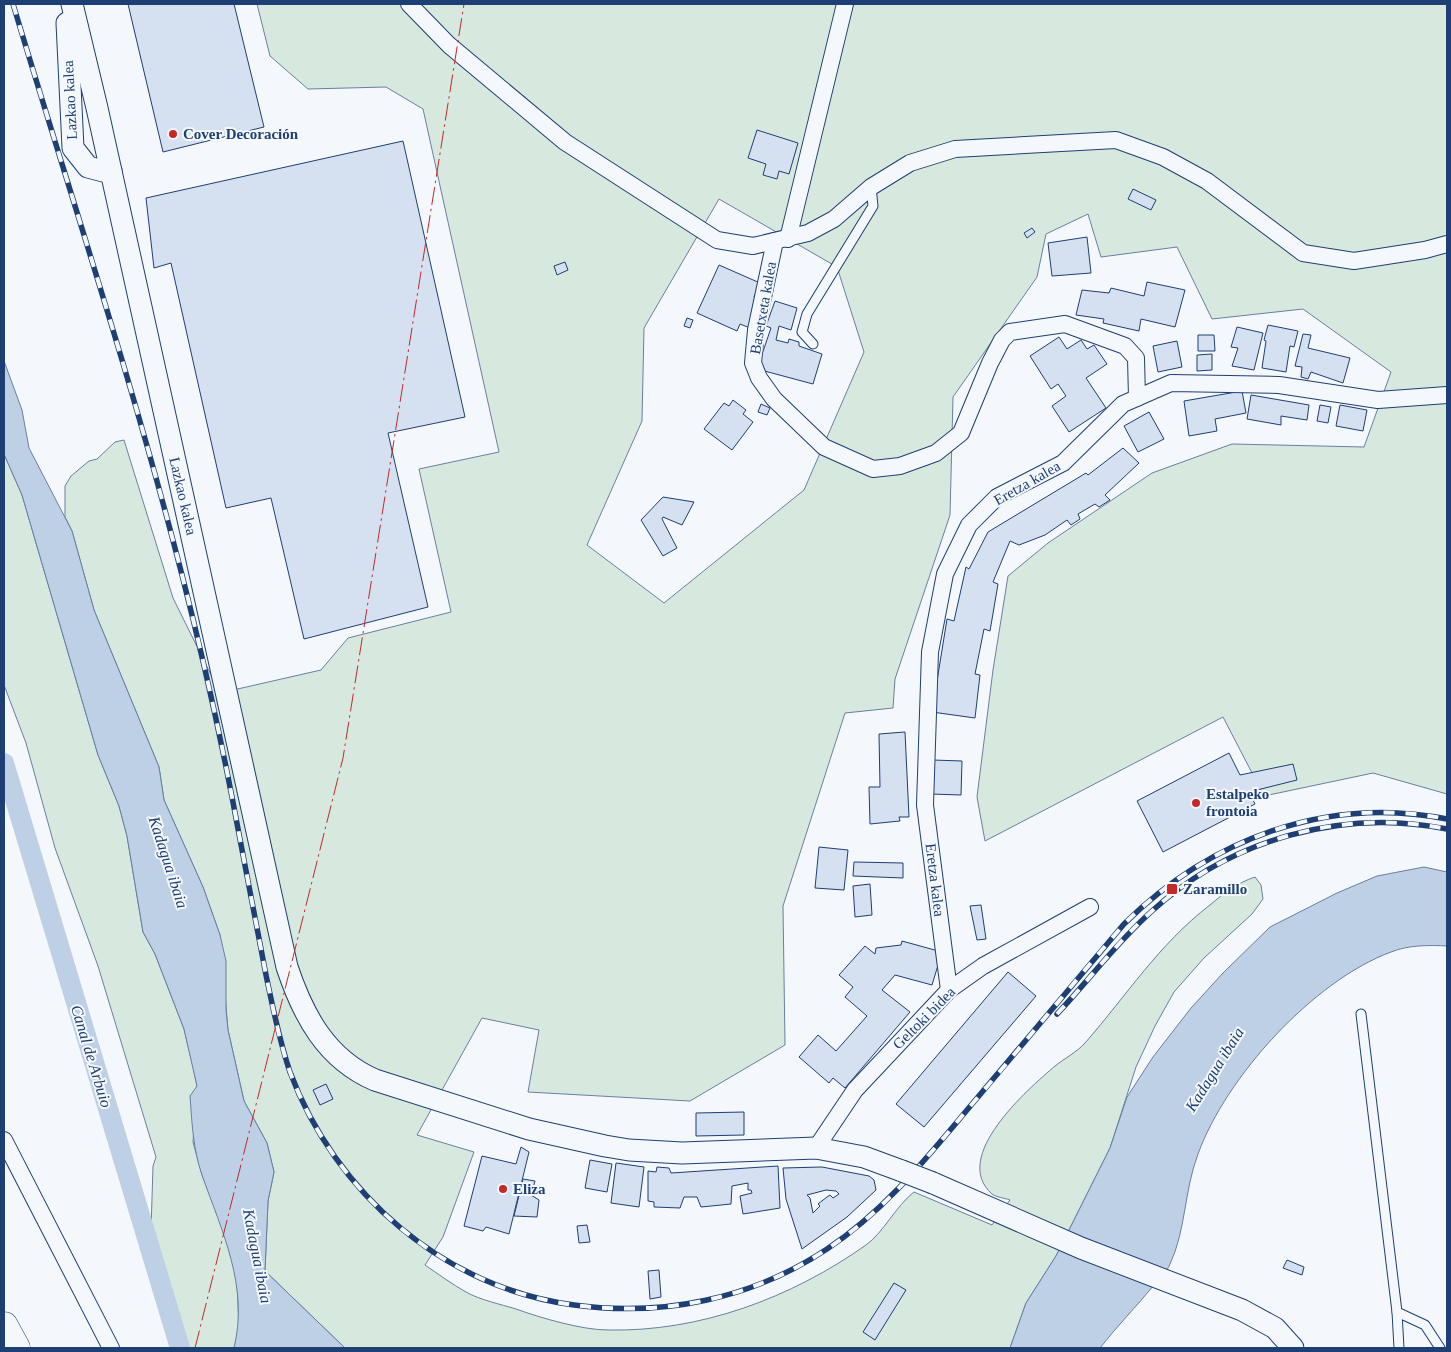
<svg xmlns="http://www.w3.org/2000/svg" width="1451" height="1352" font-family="Georgia,serif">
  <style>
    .green { fill: #d7e8df; stroke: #687fa3; fill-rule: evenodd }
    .water { fill: #bed0e5; stroke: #687fa3 }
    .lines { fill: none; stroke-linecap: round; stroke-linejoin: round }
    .canal { stroke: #bed0e5; stroke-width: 20 }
    .building { fill: #d5e0f0; stroke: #1d3f73; fill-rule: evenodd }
    .service-casing { stroke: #1d3f73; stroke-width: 11 }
    .minor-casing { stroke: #1d3f73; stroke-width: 18 }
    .tertiary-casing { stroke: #1d3f73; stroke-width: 23 }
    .motorway-casing { stroke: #1d3f73; stroke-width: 29 }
    .service { stroke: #f4f7fb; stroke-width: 9 }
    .minor { stroke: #f4f7fb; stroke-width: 16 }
    .tertiary { stroke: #f4f7fb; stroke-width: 21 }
    .motorway { stroke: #f4f7fb; stroke-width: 28 }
    .rail-casing { stroke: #1d3f73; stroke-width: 5.5 }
    .rail { stroke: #f4f7fb; stroke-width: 4; stroke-dasharray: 11; stroke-linecap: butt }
    .tertiary-bridge-casing { stroke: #1d3f73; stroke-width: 23; stroke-linecap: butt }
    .tertiary-bridge { stroke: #f4f7fb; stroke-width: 21 }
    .power { stroke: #c62828; stroke-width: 1; stroke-dasharray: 18 4 2.5 4; stroke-linecap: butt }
    .poi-dot { fill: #c62828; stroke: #f4f7fb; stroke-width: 2 }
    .labels { text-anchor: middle; stroke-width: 4; stroke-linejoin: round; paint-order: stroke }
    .street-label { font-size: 15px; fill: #1d3f73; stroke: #f4f7fb }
    .poi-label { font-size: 15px; font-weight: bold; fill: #1d3f73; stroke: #f4f7fb; text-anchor: start }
    .water-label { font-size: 16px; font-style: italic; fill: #1d3f73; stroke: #f4f7fb }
  </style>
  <rect width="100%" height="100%" fill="#f4f7fb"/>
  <!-- green -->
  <g class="green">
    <path d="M257,4H1447V794L1373,773L1264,796L1223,717L985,841L977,797L993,670L1008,576L1048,543L1152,473L1232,444L1364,447L1391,372L1303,309L1212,319L1177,247L1101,257L1088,214L1046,234L1037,277L953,397L950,515L895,679L893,708L845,713L783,906L785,1045L690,1101L528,1092L539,1030L482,1018L417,1135L474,1152L443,1237L425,1265C438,1274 452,1284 466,1292C480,1300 500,1304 516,1309C541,1318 582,1330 608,1330C700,1332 791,1298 866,1245C883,1233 896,1206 914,1192L992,1225L1010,1200C1004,1198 996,1197 992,1194C950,1157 1028,1089 1055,1066C1065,1058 1077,1052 1085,1043C1127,995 1159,944 1210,905C1224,893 1237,883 1255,877L1261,885L1263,899L1252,914L1204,958L1174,992L1155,1026L1136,1067L1110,1148L1056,1256L1026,1303L1010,1348H345L265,1271L268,1201L274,1172L267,1143L244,1101L228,1030L220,935L203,887L164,800L159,767L94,610L72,531L65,517V486L71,476L89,461L97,459L115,442L124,440L173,598L220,693L321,670L348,638L451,612L419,469L499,452L423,109L386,87L308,89L270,56ZM719,199L837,267L864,352L804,490L664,603L587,545L642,421L644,328Z"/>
    <polygon points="4,454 22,495 98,755 119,806 127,836 143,932 155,954 184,1029 193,1067 197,1086 193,1142 202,1175 228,1241 237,1282 239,1328 234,1348 188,1348 151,1230 153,1166 156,1157 98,966 55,848 26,743 4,685"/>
  </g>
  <!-- water -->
  <g class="water">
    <path d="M4,361L22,410L29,448L72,531L94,610L159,767L164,800L203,887L220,935L226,961V1010L228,1030L244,1101L267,1143L274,1172L268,1201L265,1271L345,1348H234C249,1286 222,1232 202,1175C193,1149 192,1123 190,1096L197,1086L184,1029L155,954L143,932L127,836L119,806L98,755L22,495L4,454Z"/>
    <path d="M1424,867L1447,872V946C1430,945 1408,945 1391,952C1313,981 1226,1077 1198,1154C1184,1191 1186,1230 1170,1264C1167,1272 1159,1278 1154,1285C1137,1306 1117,1326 1100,1348H1010L1026,1303L1056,1256L1110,1148L1127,1097L1153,1057L1191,1008L1223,973L1270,927L1337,893L1377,876Z"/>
  </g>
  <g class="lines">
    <!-- canal -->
    <polyline class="canal" points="4,763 180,1348"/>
  </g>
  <!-- building -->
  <g class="building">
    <polygon points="128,4 234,4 264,127 163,152"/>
    <polygon points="757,130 798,143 789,174 779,171 777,179 763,175 766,164 748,158"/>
    <polygon points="403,141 465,417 388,433 428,607 304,639 271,498 226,508 171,263 154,268 146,198"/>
    <polygon points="1133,189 1156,200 1151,210 1128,199"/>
    <polygon points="1032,228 1035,232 1027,238 1024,233"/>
    <polygon points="1087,237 1091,273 1052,276 1048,243"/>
    <polygon points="565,262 568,270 557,275 554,266"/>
    <polygon points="719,265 760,283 754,297 760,300 750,328 740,324 737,331 697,313"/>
    <polygon points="1147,282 1185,290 1175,327 1141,319 1139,331 1103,323 1104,319 1076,315 1082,290 1109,293 1111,288 1144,296"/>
    <polygon points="775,301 797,308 791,330 779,326 776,340 788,343 789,339 799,342 799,346 822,354 813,384 757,369 771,328 766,326"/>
    <polygon points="687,318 693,320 690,328 684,326"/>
    <polygon points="1268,325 1298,331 1294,347 1290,346 1286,372 1262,368 1266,341 1264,340"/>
    <polygon points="1237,327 1263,333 1254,370 1232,366 1238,348 1231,347"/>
    <polygon points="1303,334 1311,335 1308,348 1350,358 1343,383 1311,372 1308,379 1301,377 1302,367 1295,366"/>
    <polygon points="1198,335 1214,335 1215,351 1198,351"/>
    <polygon points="1059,337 1067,349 1081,340 1087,349 1094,345 1107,364 1086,378 1106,408 1069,432 1052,406 1066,396 1058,384 1051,389 1030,356"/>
    <polygon points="1177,341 1182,367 1158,372 1153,346"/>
    <polygon points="1212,354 1212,370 1197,371 1197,355"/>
    <polygon points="1242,391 1246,413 1215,419 1217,431 1189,436 1184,401"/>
    <polygon points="1251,395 1309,405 1307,420 1281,416 1281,425 1247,419"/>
    <polygon points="733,400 746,410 743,414 753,422 732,450 704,429 724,403 729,406"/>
    <polygon points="761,404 770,408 767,415 758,412"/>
    <polygon points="1320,405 1331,407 1328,423 1317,421"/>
    <polygon points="1340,405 1367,410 1363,431 1336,426"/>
    <polygon points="1149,412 1164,439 1138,452 1124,426"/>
    <polygon points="1123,448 1139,463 1105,495 1110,500 1099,507 1095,504 1078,514 1080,519 1071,525 1067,520 1045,535 1019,545 1010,541 993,582 998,584 990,631 984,629 975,674 980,675 975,718 932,712 947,619 954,621 966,567 969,569 988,532 1086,473 1088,475"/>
    <polygon points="663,497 694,502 682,525 663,517 662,519 677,548 663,556 641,520"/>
    <polygon points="905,732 909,817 899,817 900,821 870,824 869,787 880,787 879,734"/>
    <polygon points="1229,753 1240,775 1293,764 1297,780 1249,792 1255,804 1163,852 1137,801"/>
    <polygon points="933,760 962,761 961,795 931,794"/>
    <polygon points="819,847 848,850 844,890 815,888"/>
    <polygon points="854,862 903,863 903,878 853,876"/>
    <polygon points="870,884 872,915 855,917 853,886"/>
    <polygon points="981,905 986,939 977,940 970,906"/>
    <polygon points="902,941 942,952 932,985 895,975 882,990 910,1012 845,1088 833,1078 829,1083 799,1057 818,1035 836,1051 867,1016 845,997 853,987 839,975 865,946 875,954 876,948 901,945"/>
    <polygon points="1008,972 1036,996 924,1127 896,1104"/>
    <polygon points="326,1084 333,1099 320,1105 313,1090"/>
    <polygon points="744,1112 744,1135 696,1136 696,1113"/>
    <polygon points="521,1147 529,1152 509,1234 486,1227 483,1231 464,1226 482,1156 516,1164"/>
    <polygon points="590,1160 612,1164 607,1192 585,1188"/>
    <polygon points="616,1163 644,1167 639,1207 611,1203"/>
    <polygon points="778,1166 780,1208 743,1214 740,1196 752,1193 751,1190 748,1190 748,1183 732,1186 731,1204 701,1207 697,1197 684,1197 680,1208 654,1207 654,1202 648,1201 648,1171 656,1172 657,1167 669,1168 671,1173"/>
    <path d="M822,1167L869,1176L874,1180L876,1190L847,1217L802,1249L786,1199L783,1168ZM826,1190L836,1191L839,1194L833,1198L830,1195L827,1197L818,1204L820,1206L813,1213L810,1198L807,1195Z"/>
    <polygon points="523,1179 535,1181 531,1195 539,1200 537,1217 514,1216"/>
    <polygon points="587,1225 590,1242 579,1243 577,1226"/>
    <polygon points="1287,1260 1304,1267 1302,1275 1283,1268"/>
    <polygon points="659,1270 661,1297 650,1299 648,1271"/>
    <polygon points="894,1283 906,1290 875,1340 863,1332"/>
  </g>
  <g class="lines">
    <!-- service casing -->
    <g class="service-casing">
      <g id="service">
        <polyline points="813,344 802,332 807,314 873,206 871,187"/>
        <polyline points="1361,1014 1397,1312 1425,1325 1440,1348"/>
        <polyline points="1397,1312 1399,1348"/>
      </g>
    </g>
    <!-- minor casing -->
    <g class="minor-casing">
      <g id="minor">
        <polyline points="409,4 449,45 565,142 717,240 753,246 808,233 834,219 871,187 910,163 955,149 1116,140 1163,157 1207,181 1303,253 1354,261 1425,250 1447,244"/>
        <polyline points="788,239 845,4"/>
        <polyline points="775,241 756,330 753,363 759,378 774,399 824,447 873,469 900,466 936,453 961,433 990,363 1002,340 1010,332 1065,324 1125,346 1136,358 1137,398"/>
        <polyline points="949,990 925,805 930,652 945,574 969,525 997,497 1063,463 1123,404 1171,383 1279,385 1378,400 1447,395"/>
        <polyline points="4,1140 111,1348"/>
        <polyline points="816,1148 855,1090 949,990 983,966 1090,907"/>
      </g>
    </g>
    <!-- tertiary casing -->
    <g class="tertiary-casing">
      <g id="tertiary">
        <path d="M72,4L97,108L287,967C303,1015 326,1059 375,1080L529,1129L605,1146L629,1150L682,1153L816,1148L864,1157L902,1171"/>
        <polyline points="67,23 73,148 88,167 103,171 111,171"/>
        <polyline points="933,1183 1081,1248 1242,1310 1275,1328 1293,1348"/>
      </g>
    </g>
    <!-- motorway casing -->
    <g class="motorway-casing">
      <polyline id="motorway" points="4,1326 16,1348"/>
    </g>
    <!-- service -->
    <use href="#service" class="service"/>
    <!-- minor -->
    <use href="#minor" class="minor"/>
    <!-- tertiary -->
    <use href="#tertiary" class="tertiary"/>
    <!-- motorway -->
    <use href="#motorway" class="motorway"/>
    <!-- rail casing -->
    <g class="rail-casing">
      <g id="rail">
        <path d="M13,4C70,194 133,383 182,575C204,661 223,747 239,834C248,881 257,928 266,975C273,1008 279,1040 290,1072C335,1193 444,1288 574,1305C663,1317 752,1299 827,1249C883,1212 925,1160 967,1110C1020,1048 1071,986 1124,924C1210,839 1327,795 1447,819"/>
        <path d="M1057,1014C1089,980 1117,942 1152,911C1231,839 1343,808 1447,829"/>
      </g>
    </g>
    <!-- rail -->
    <use href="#rail" class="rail"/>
    <!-- tertiary-bridge casing -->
    <g class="tertiary-bridge-casing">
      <polyline id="tertiary-bridge" points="902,1171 933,1183"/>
    </g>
    <!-- tertiary-bridge -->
    <use href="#tertiary-bridge" class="tertiary-bridge"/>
    <!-- power -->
    <polyline class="power" points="195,1348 343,758 464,4"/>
  </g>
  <!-- markers -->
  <g class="poi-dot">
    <circle cx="173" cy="134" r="5"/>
    <circle cx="1196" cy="803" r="5"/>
    <rect x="1166" y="883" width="12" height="12" rx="2.5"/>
    <circle cx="503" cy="1189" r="5"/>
  </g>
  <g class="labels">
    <!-- street labels -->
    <g class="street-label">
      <text transform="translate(70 100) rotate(-93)" y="5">Lazkao kalea</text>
      <text transform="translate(763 308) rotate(-80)" y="5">Basetxeta kalea</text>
      <text transform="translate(1027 483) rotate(-30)" y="5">Eretza kalea</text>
      <text transform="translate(183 496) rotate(77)" y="5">Lazkao kalea</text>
      <text transform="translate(935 880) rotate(83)" y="5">Eretza kalea</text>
      <text transform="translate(924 1018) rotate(-45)" y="5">Geltoki bidea</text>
    </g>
    <!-- poi labels -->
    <g class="poi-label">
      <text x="183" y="139">Cover Decoración</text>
      <text x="1206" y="799">Estalpeko<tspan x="1206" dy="17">frontoia</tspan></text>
      <text x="1183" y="894">Zaramillo</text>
      <text x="513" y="1194">Eliza</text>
    </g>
    <!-- water labels -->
    <g class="water-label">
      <text transform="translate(169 862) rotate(72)" y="6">Kadagua ibaia</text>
      <text transform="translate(92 1056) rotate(73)" y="6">Canal de Arbuio</text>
      <text transform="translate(1214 1069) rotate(-58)" y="6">Kadagua ibaia</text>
      <text transform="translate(258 1256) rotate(79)" y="6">Kadagua ibaia</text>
    </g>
  </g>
  <!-- border -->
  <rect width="1451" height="1352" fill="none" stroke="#1d3f73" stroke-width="10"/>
</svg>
